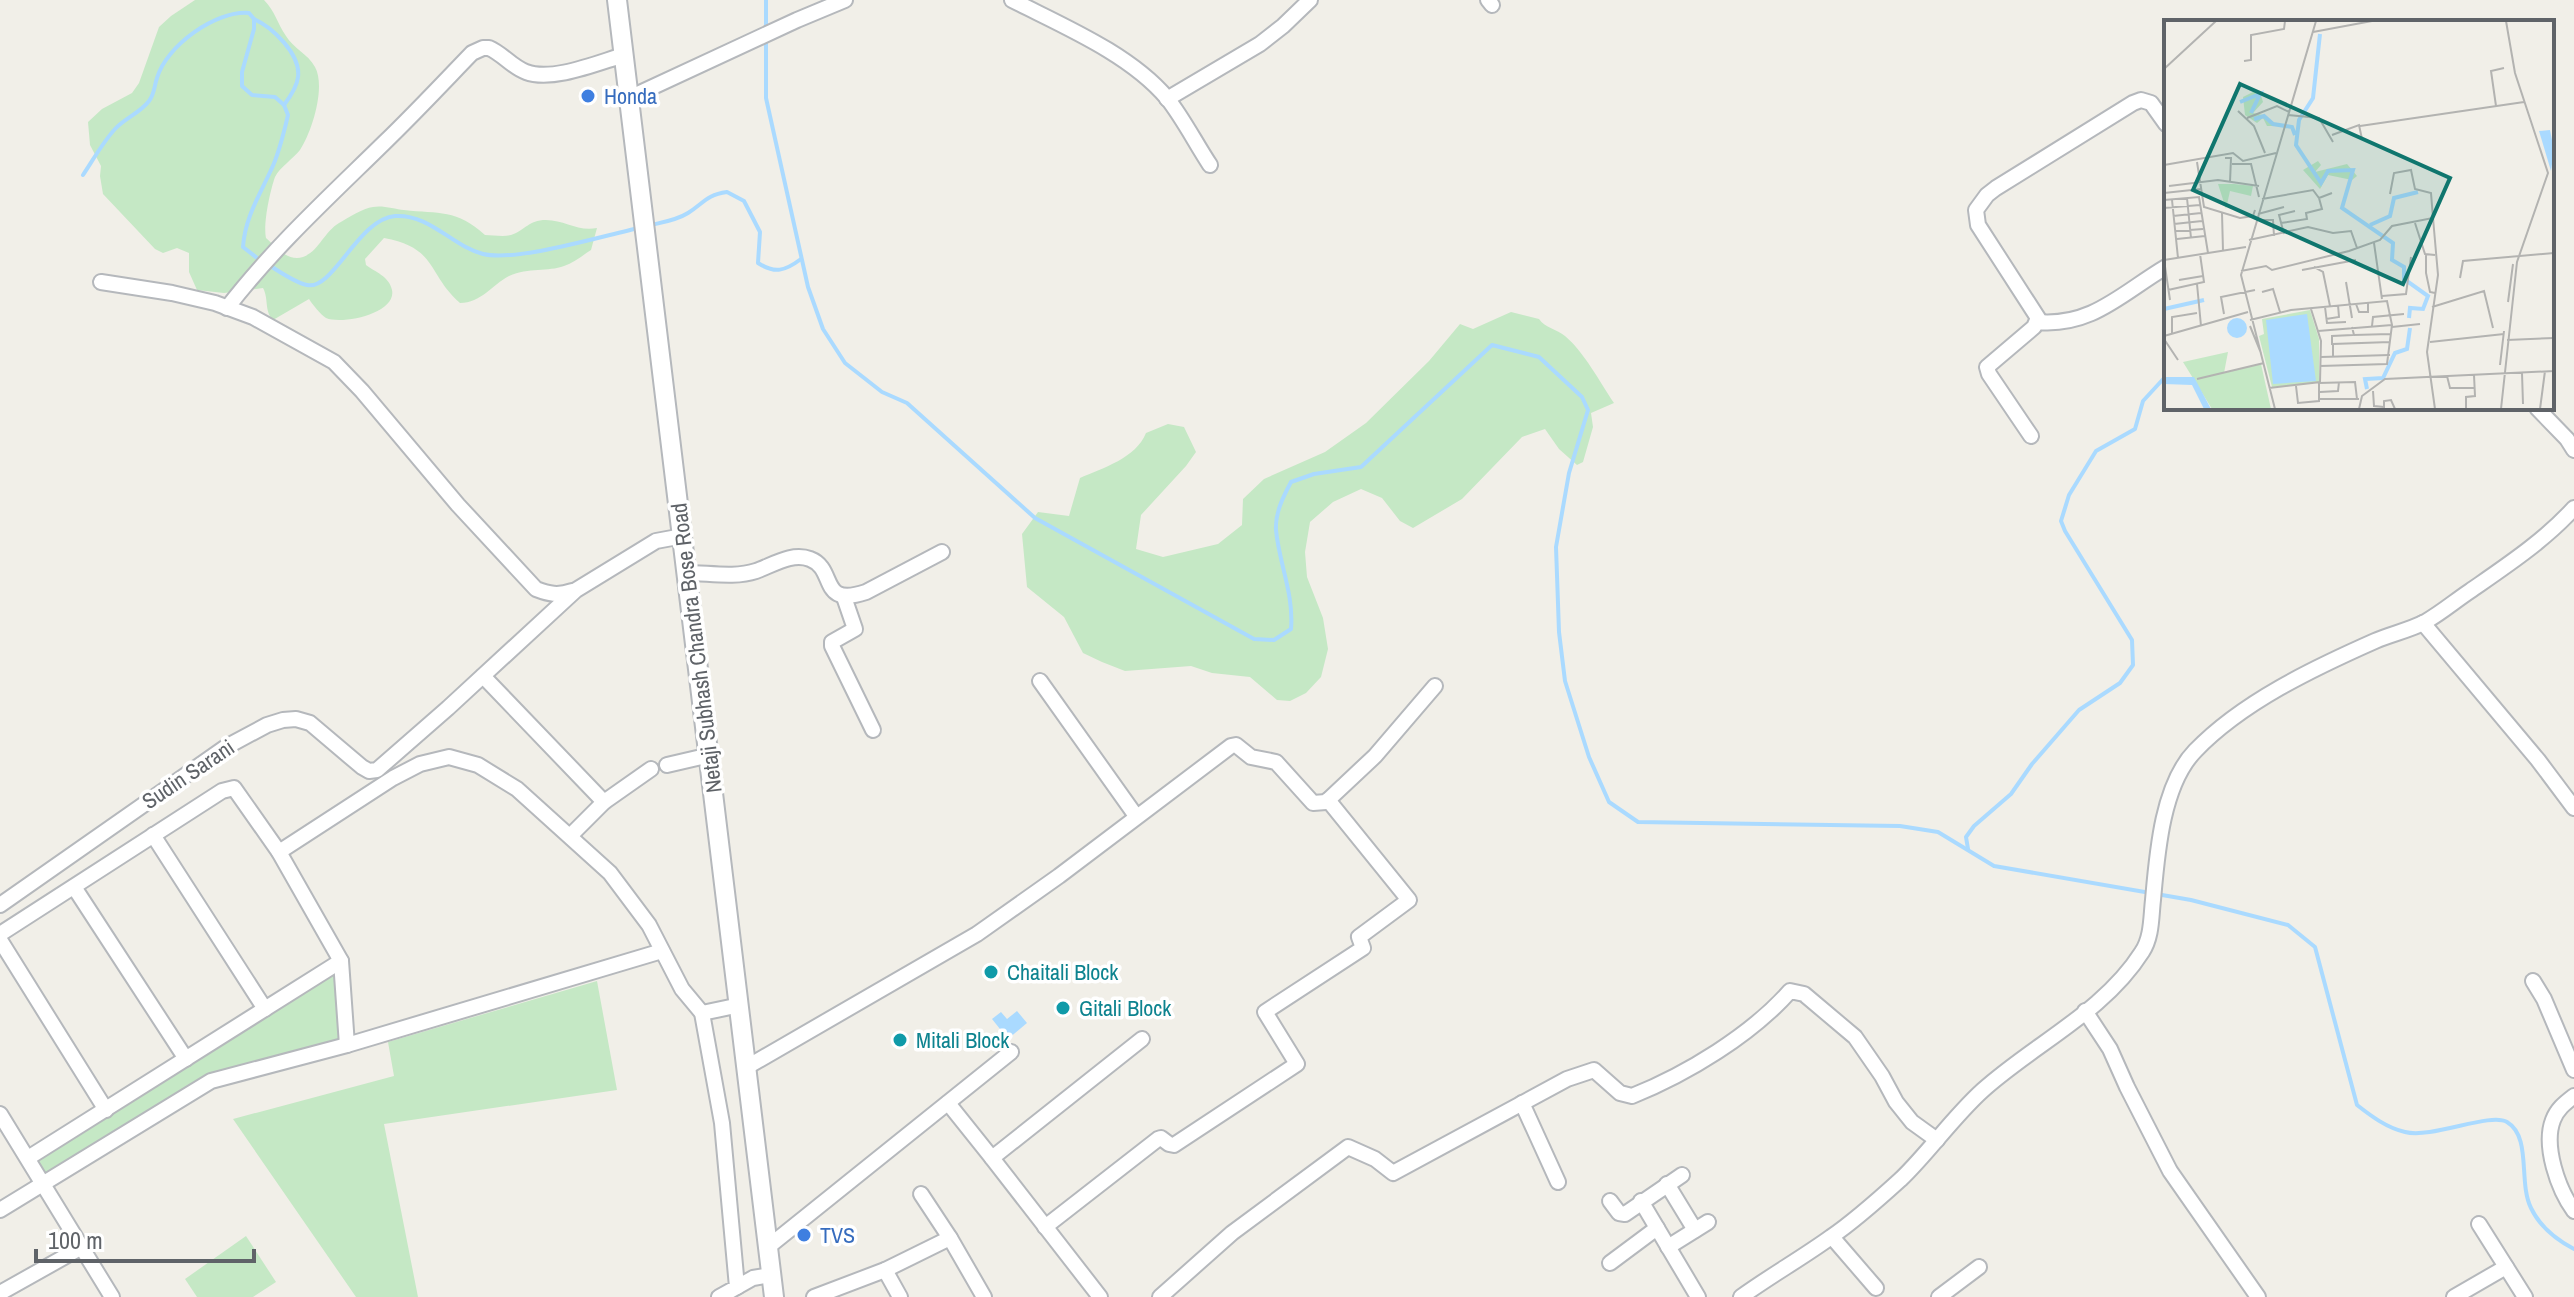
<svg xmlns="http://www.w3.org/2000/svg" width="2574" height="1297" font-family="'Archivo Narrow',sans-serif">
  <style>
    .green { fill: #c5e8c5 }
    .water { fill: #aadaff }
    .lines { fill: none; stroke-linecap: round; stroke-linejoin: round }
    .stream { stroke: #aadaff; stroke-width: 4 }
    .minor-casing { stroke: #b5b8bc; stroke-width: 18 }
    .tertiary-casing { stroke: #b5b8bc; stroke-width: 22 }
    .minor { stroke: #fff; stroke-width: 14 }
    .tertiary { stroke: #fff; stroke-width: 18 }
    .shop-dot { fill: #3f7fe0; stroke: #fff; stroke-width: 3 }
    .culture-dot { fill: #0f9aa8; stroke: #fff; stroke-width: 3 }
    .labels { text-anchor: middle; stroke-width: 7; stroke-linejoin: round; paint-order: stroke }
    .shop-label { font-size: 22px; fill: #366cbe; stroke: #fff; text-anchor: start }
    .street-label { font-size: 22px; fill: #5f6368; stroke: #fff }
    .culture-label { font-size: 22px; fill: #0d838f; stroke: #fff; text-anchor: start }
    .inset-river { fill: none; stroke: #aadaff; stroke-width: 4 }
    .inset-road { fill: none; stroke: #b3b3b1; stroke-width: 2 }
    .view { fill: #0f766e; fill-opacity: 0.15; stroke: #0f766e; stroke-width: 4 }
    .inset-edge { fill: none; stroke: #5f6368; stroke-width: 4 }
  </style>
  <rect width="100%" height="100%" fill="#f1efe8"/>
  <!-- green -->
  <g class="green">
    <path d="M195,0H264C275,11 277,23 286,36C293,48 308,54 315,67C326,87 312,132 300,150C293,159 280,167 275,177C270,191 263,224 266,238C276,247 288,262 303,257C319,251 324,232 339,223C348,218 363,208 373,207C382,205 395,209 404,210C439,214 457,209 485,235C493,235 503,237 511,235C526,230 528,220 546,220C565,220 578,232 597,228L591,250C583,255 574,263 564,266C548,272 529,267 509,276C492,285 481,303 460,303C427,274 438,248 384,238L365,259L366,265C375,272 389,276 392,290C397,313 343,325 326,318C320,314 313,305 309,299L273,320C264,311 269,299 263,288L224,293L197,290L189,272V253L177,248L163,253L155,249L103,194L100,176L101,166L90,145L88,122L102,109L132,93L139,83L159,27L171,16Z"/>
    <path d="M1511,312L1539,319C1545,328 1557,329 1565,336C1584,352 1600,382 1614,403L1591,413L1593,427L1583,462L1577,465L1559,449L1545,429L1522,437L1462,499L1413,528L1400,521L1382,498L1361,489L1333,502L1310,522L1305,552L1307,577L1323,618L1328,649L1321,677L1306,693L1290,701L1277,700L1250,677L1212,673L1191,666L1125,671L1102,662L1083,653L1064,617L1027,587L1022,534L1038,512L1069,516L1080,478C1103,468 1136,458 1146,433L1168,424L1184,427L1196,452L1186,466L1141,515L1136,549L1163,557L1218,544L1242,525L1243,499L1264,479L1325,452L1366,423L1429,361L1460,324L1473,329Z"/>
    <polygon points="341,961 347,1045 211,1081 45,1185 28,1158"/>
    <polygon points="597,981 617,1090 384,1124 418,1297 356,1297 233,1119 394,1076 388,1042"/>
    <polygon points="246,1236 276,1282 253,1297 197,1297 185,1279"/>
  </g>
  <!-- water -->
  <polygon class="water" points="1017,1011 1027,1023 1008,1039 992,1019 1001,1012 1007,1019"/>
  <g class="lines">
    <!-- stream -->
    <g class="stream">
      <path d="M254,19C272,27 301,54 298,77C297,87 290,97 284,105"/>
      <polyline points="766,30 766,0"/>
      <path d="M766,38V98L808,287L823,329L845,363L882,392L907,403L1035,518L1254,639L1274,640L1291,629C1294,594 1279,563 1276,530C1275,513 1283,497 1291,482L1314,474L1361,467L1492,345L1539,357L1582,397L1588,410L1569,473L1556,547L1559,632L1565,681L1589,757L1609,802L1638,822L1900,826L1938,832L1994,866L2191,900L2288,925L2315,947L2357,1105C2371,1116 2387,1128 2405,1132C2432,1139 2490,1112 2507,1122C2532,1137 2518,1182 2531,1208C2540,1227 2555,1239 2574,1249"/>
      <path d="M83,175C93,160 103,142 115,129C125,118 140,113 149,101C155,93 154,86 157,78C166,46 216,10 249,13L254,19V29L242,72V86L252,95L275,97L284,105L288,115C284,132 279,154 271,170C259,196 245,218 243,247L261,261"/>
      <path d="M651,225C664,222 677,220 688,213C704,203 706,195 727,192L744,201L760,232L758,263C775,274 785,271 801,259"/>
      <path d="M269,265C278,271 297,283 307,285C333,291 358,219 395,216C430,214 452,246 483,254C517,262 602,236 639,228"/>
      <polyline points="1968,849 1966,837 1974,826 2011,794 2032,764 2079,710 2120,683 2133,665 2132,640 2065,531 2061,521 2069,495 2096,451 2135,429 2143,401 2166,376"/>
    </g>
    <!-- minor casing -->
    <g class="minor-casing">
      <g id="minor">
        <path d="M1012,0C1063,26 1130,54 1167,98C1183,118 1196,144 1210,165"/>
        <polyline points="1488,0 1492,5"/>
        <polyline points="629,98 797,20 845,0"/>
        <polyline points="1167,99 1260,44 1283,26 1310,0"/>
        <path d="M101,282L172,293L215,303L253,317L334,362L362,391L458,505L536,589C549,594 558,596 572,591"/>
        <path d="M227,308C274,247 330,196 385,142C415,113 443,83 472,53L483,48H489C503,54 512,67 526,72C552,82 597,63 624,55"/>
        <path d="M2037,322C2092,327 2122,293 2166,267"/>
        <polyline points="2537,408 2567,439 2574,450"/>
        <polyline points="2031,436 1989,374 1987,367 2034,327 2038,318 1978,225 1976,210 1987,195 1996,188 2133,103 2141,100 2151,103 2166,124"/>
        <path d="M687,573C709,573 735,578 756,571C773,565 792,552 810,559C837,569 818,608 866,592L942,552"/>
        <polyline points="844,597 855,629 832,642 832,646 873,730"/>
        <polyline points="2423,623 2538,760 2574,808"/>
        <polyline points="483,676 604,802"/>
        <polyline points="1040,681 1136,816"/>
        <polyline points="667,765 710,755"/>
        <polyline points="153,835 265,1009"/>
        <polyline points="570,836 604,802 651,769"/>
        <polyline points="279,852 393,778 420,764 449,757 478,765 517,789 610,873 649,925 682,989 702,1013 722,1123 737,1287 719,1297"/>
        <polyline points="74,887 186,1059"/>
        <polyline points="0,905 226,747 267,725 283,720 296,719 310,723 362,767 369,771 377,770 448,708 576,590 656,541 683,536"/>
        <polyline points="0,934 222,791 234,788 279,852 341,961 347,1045"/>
        <polyline points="0,940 106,1110"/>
        <polyline points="2533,981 2544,999 2574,1070"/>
        <polyline points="2085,1011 2110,1049 2127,1087 2170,1171 2258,1297"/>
        <polyline points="702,1013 740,1005"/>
        <polyline points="747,1067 977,934 1059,876 1231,746 1236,745 1251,757 1276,762 1313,803 1326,802 1375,756 1435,686"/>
        <path d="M2574,1096C2565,1103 2557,1109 2553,1120C2543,1146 2558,1189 2574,1211"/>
        <polyline points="948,1103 992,1158"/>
        <polyline points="1522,1103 1558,1182"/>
        <polyline points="0,1114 112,1297"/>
        <polyline points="28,1158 341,961"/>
        <polyline points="1667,1184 1695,1230"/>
        <polyline points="921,1194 950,1238"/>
        <polyline points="1610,1201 1619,1213 1625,1214 1682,1175"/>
        <polyline points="1641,1201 1698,1297"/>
        <polyline points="0,1210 211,1081 347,1045 662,951"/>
        <polyline points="2479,1224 2525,1297"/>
        <polyline points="1045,1227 1158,1139 1161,1138 1169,1144 1174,1145 1297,1064 1265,1012 1363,948 1359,937 1409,900 1328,800"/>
        <polyline points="1832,1237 1876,1288"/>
        <polyline points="768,1247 1011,1052"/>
        <polyline points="1668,1247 1708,1222"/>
        <polyline points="1610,1263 1657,1228"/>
        <polyline points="885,1270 900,1297"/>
        <polyline points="737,1287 753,1278 771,1275"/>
        <polyline points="0,1293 82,1247"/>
        <polyline points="814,1297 885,1270 950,1238 984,1297"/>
        <polyline points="1100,1297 992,1158 1142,1039"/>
        <path d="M1160,1297L1232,1233L1348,1147L1375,1159L1393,1173L1567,1079L1594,1070L1620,1093L1632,1096C1687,1074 1751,1035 1790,991L1804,994L1855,1037L1882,1076L1896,1102L1912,1122L1937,1140"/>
        <path d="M1741,1297C1770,1276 1802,1258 1831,1237C1856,1220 1879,1199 1901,1179C1930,1151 1953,1117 1983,1090C2034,1044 2104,1012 2142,952C2152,937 2151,917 2153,900C2157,854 2162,785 2195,751C2242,702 2314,668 2375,641C2391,634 2410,630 2425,622C2441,613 2455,601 2470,591C2506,566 2544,541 2574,508"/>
        <polyline points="1939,1297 1979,1267"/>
        <polyline points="2454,1297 2506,1267"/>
      </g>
    </g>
    <!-- tertiary casing -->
    <g class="tertiary-casing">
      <polyline id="tertiary" points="617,0 774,1297"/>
    </g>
    <!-- minor -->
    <use href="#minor" class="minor"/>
    <!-- tertiary -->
    <use href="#tertiary" class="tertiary"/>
  </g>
  <!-- markers -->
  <g class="shop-dot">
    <circle cx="588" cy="96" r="8"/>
    <circle cx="804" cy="1235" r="8"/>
  </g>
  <g class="culture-dot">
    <circle cx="991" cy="972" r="8"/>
    <circle cx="1063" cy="1008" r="8"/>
    <circle cx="900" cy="1040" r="8"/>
  </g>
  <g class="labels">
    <!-- shop labels -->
    <g class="shop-label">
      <text x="604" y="104">Honda</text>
      <text x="820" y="1243">TVS</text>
    </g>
    <!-- street labels -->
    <g class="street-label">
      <text transform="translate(696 648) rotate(-97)" y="8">Netaji Subhash Chandra Bose Road</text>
      <text transform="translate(188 774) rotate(-34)" y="8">Sudin Sarani</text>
    </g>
    <!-- culture labels -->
    <g class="culture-label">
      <text x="1007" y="980">Chaitali Block</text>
      <text x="1079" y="1016">Gitali Block</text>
      <text x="916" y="1048">Mitali Block</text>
    </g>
  </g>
  <!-- overview -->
  <g transform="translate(2164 20)">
    <rect width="390" height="390" fill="#f1efe8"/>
    <path d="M89,72H96L99,82L89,93L99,95L115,106H103L99,98L93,103L81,95L79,77ZM154,141L157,145L151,152L183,144L193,156L188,160L164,155L156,169L139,150ZM54,164H70L89,166L87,176L66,171L62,189ZM146,290L155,319V362L108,367L95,316L100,314L98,299ZM64,332L60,353L97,344L107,389H48L19,342Z" fill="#c5e8c5"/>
    <path d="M386,110L390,130L387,151L375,111ZM143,294L152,361L109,364L102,300ZM63 308a10 10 0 1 1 20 0a10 10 0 1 1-20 0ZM0,357H30L47,389H40L28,365L0,364Z" fill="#aadaff"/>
    <path class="inset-river" d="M156,14L149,78L135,100L132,125L157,163L164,151L189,150L178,188L229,223L228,240L240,247V259L264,276L259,289L246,288L245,298M76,82L96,74L87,93M90,99L100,96L109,104L128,107L131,115M206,205L226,196L230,178L254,172M0,289L40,280M203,369L201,359L219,358L231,333L243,329L246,308"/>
    <path class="inset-road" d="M149,12L208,1M80,41L87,40V15L120,9L121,1M0,49L52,1M332,86L327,51L340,48M74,91L90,106L101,133M124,95L155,98L169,122M83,98L113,86L125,92M196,106L360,82M168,115L195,105L198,119M61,138H67L66,162M33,142L40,187L76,198L89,196L91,190M68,144H87L95,177M0,145L69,133L79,141L112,133M5,166L54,160L95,166M0,173L37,169M23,178L27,218M98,179L149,170L155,178L168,173M0,180L35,177L44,233M8,180L14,238M0,188L36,185M58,193L59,231M94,194L120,187M9,196L37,193M269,198L274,255L263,332L271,389M92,200H109L110,216M117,203L143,199L142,193L158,189L155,178M251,203L261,234L271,235M10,204L38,201M12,211L39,209M120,214L115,195L131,191M13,219L41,216M85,220L144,207L169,213L187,211L193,228M210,223L218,279M262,235V253L266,272L271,273M0,240L82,227M0,240L6,280M150,247L159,252L166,286M138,250L192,240M77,251L102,246L108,250L185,231L216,220L228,206L269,198L267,173L251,169L247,150L230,153L226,174M296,258L299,241L390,233M15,260L39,256M182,262L188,298M33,264L37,306M4,270L40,262L36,234M98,272L109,269L116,292M218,276L242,274L247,237M344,282L349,244M192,284L195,292H204V283M161,287L163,303L182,302M268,287L320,271L329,308M60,294L57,277L91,270M162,299L175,297L174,285M86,300L127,290L223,281L228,305L223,344L156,346M86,306L97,333M208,306L209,297L240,294M188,307L190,315L226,314M228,307L256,304M154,311L228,305M8,313V297L33,293M0,316L84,292M0,319L14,340M343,320L390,318M266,322L340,314M168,325V316L189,315M157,337L226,335M169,337V324L226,322M336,345L340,311M389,351V318M358,353L359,384M283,356L286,368H310M33,359L100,343M132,366L134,383L155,381V363L191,362L193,379M105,368L156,362L157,321L147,289M209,371L210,386L220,387M156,372L174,371L175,362M156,379H195M111,389L77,255L152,1M195,389L198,376L221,359L390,351M220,389V381L227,380L231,389M302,389V377L311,376L310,355M337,389L353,242L384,153L351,53L342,1M376,389L381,351"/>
    <path class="view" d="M76,64L286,158L239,264L29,170Z"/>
    <rect width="390" height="390" class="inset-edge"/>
  </g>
  <!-- scale -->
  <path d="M36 1249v12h218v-12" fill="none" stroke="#5f6368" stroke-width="4"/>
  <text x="48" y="1249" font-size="24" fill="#5f6368" stroke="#ffffff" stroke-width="6" paint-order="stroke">100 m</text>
</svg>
